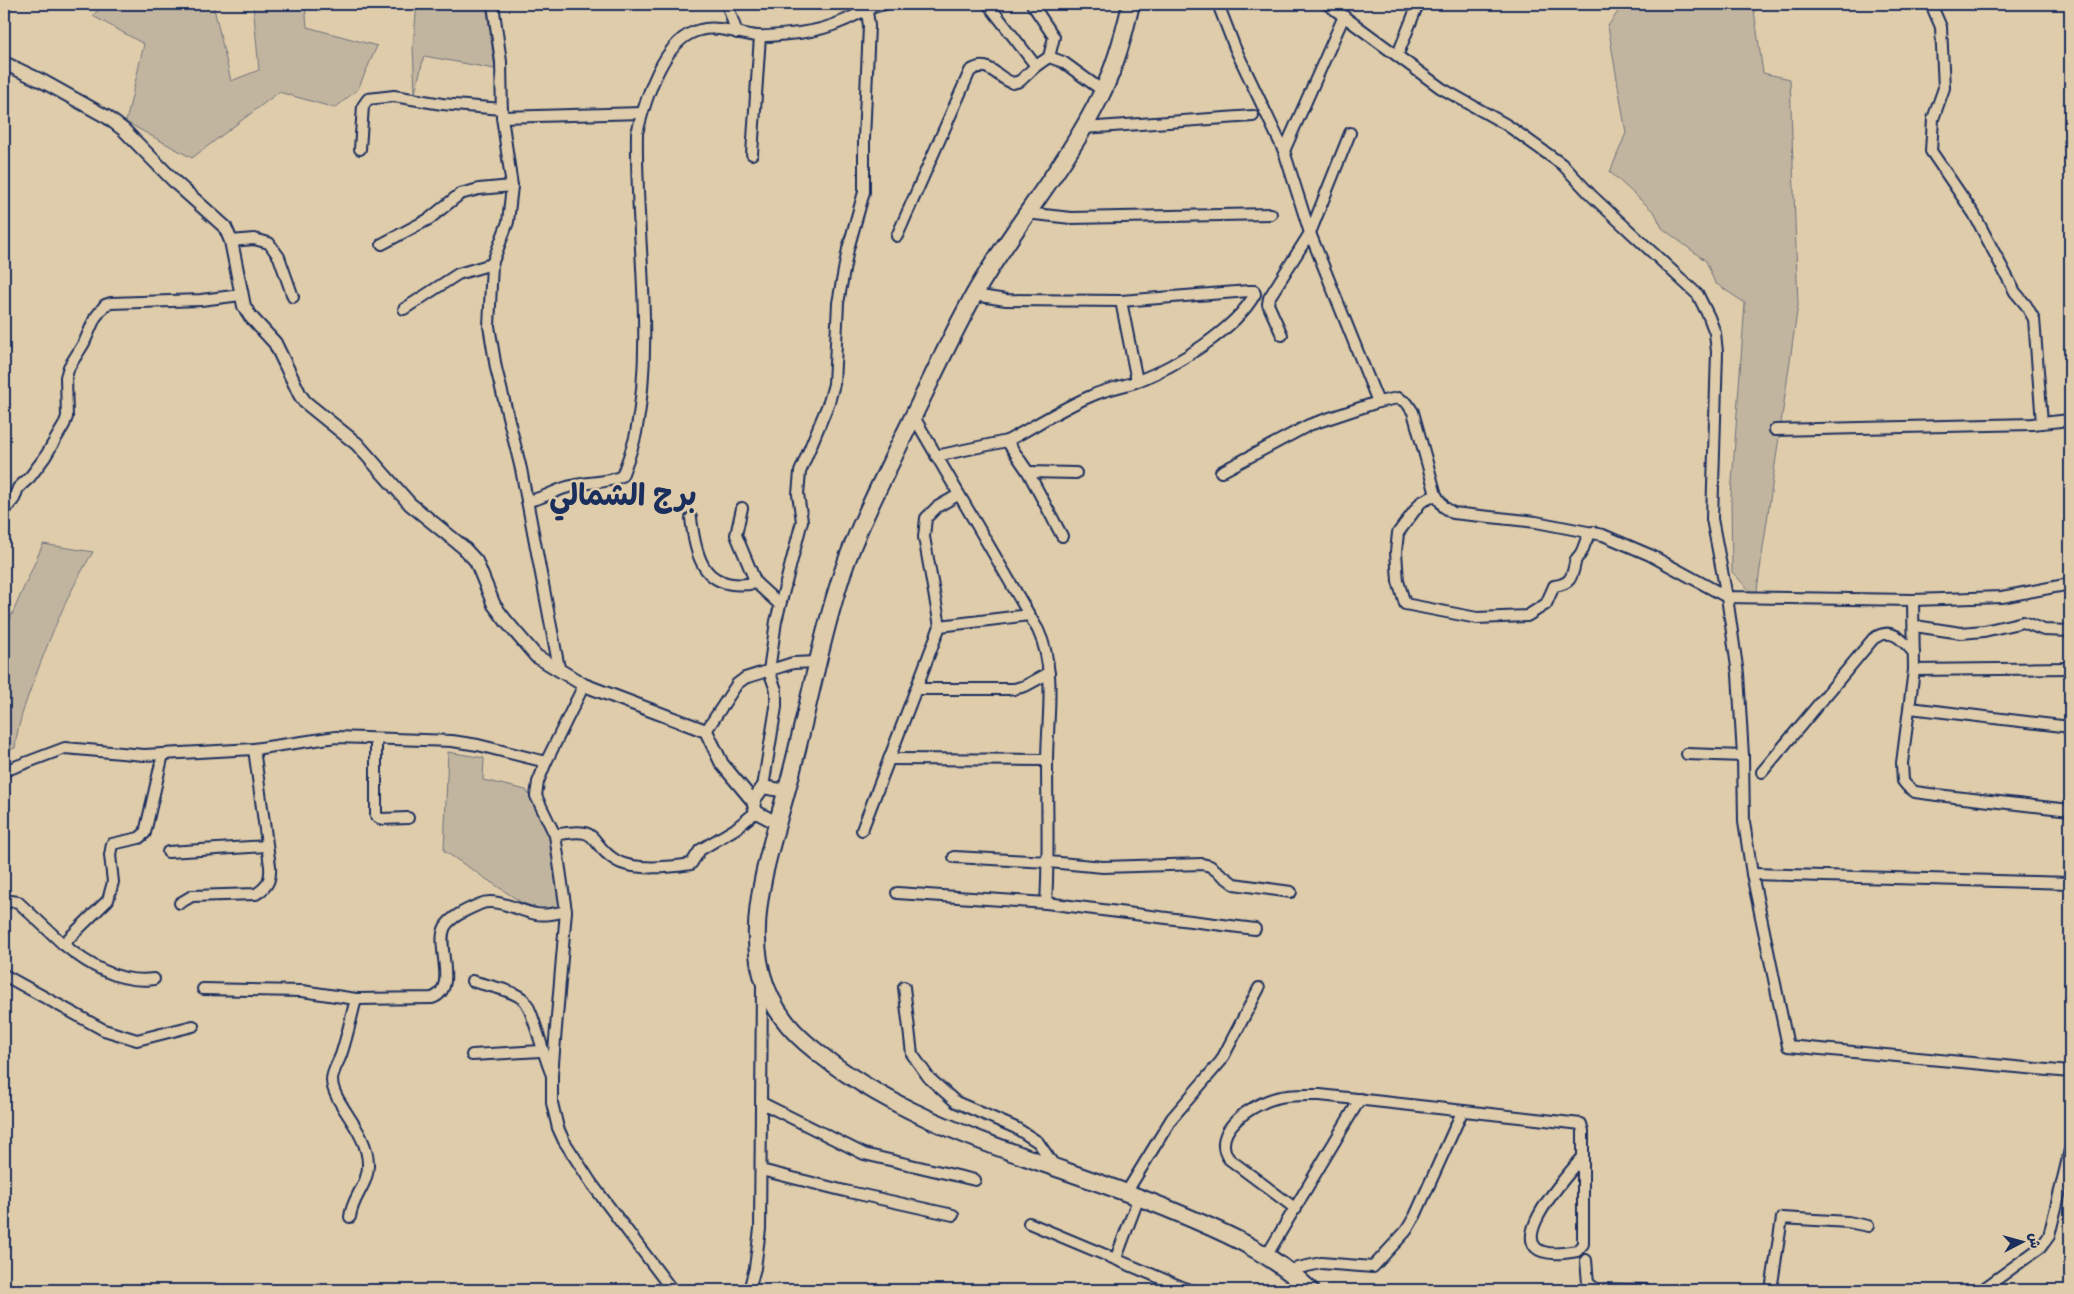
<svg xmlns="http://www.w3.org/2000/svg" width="2074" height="1294" font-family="Caveat,'Playpen Sans Arabic',sans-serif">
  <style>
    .green { fill: #c2b59f; stroke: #6e727e }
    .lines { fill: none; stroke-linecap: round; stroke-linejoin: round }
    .minor-casing { stroke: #1b2f5e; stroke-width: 14 }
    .tertiary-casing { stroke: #1b2f5e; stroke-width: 16 }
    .primary-casing { stroke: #1b2f5e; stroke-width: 20 }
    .minor { stroke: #dfccaa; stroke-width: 10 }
    .tertiary { stroke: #dfccaa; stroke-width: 12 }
    .primary { stroke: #dfccaa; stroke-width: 16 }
    .labels { text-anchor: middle; stroke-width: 5; stroke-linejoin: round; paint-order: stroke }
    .district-label { font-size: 30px; font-weight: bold; fill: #1b2f5e; stroke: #dfccaa }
  </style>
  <rect width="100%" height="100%" fill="#dfccaa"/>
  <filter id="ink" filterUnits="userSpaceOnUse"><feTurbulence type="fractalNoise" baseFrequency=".02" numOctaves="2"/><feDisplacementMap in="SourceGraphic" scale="10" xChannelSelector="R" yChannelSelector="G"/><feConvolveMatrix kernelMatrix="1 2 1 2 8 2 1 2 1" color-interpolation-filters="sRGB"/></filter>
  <g filter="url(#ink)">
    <!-- green -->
    <g class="green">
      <polygon points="103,4 213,4 231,81 259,70 253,4 305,4 307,27 377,46 358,89 335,108 279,92 192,158 126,122 144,44 93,16"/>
      <polygon points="417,4 486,4 495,69 424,56 415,93 413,46"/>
      <polygon points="1621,4 1753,4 1763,73 1790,79 1798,305 1756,597 1732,572 1731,496 1745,303 1715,283 1706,261 1662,228 1655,213 1610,172 1626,133 1608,26 1620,9"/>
      <path d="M43,544L93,552C70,589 54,627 39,667C29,693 18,720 15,748L4,752V621L10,619Z"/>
      <polygon points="448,752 484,758 483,780 526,790 551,834 562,908 533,910 444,851"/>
    </g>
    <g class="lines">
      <!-- minor casing -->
      <g class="minor-casing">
        <g id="minor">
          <polyline points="493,4 501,62 502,117 512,186 508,222 492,264 489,326 496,368 521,469 559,668"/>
          <polyline points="727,4 737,33"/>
          <polyline points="988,4 1036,66 1049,57 1063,62 1103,91"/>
          <polyline points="1032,4 1054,37 1049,57"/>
          <polyline points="1218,4 1235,48 1284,151 1310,233 1378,402"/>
          <polyline points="1327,4 1441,88 1507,125 1563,165 1591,195 1698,295 1709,317 1715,333 1717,352 1712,519 1727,597 1738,674 1743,756 1744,822 1752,874 1788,1046 2070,1072"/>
          <polyline points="1931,4 1941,27 1944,88 1933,119 1931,151 1974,214 2015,292 2026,305 2034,319 2042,423"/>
          <polyline points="1398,54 1418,4"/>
          <polyline points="502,117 642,113"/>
          <polyline points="1084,128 1253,116"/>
          <polyline points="360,149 363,106 368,99 394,96 442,104 502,109"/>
          <polyline points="1284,151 1344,16"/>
          <polyline points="752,154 760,36"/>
          <polyline points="1026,213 1071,218 1271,214"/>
          <path d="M897,236L970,71C989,58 996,78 1013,83L1020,81L1036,66"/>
          <polyline points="231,241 254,239 269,243 279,257 293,297"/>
          <polyline points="382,244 429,219 460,194 479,189 512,186"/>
          <path d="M974,295L1006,300L1121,301L1249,291H1254L1255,294C1235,330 1176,366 1138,381C1122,387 1105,389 1091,396C1062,408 1035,426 1007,441"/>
          <polyline points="1121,301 1137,381"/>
          <polyline points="404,309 458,274 492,264"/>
          <polyline points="1282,335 1268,304 1269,298 1310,233 1350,133"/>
          <polyline points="1775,430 2032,424 2070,420"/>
          <polyline points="936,456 1007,441 1028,472 1062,536"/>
          <polyline points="1028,472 1076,473"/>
          <polyline points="1221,472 1309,425 1378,402 1398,398 1407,403 1413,412 1436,495 1444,507 1453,513 1536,522 1603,535 1650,555 1727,597 1913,600 1914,670 2070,668"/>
          <path d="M1436,495L1421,502L1398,533L1396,552L1398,581L1405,604L1477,618L1527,616L1546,604L1554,586C1570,584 1572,578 1575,563C1575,558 1579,557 1581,553C1586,544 1584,539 1593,532"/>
          <path d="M527,501C544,499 556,489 572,486C590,481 606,484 622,476C627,462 633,448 636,433C655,334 635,233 637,133C645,101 663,38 700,30C718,25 739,34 757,36C770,37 786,34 799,33C814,31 830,27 843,21C860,14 866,7 885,4"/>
          <polyline points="742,508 736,535 756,583 779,604"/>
          <polyline points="4,511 14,499 18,488 30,477 45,457 64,425 67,417 66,377 69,367 84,343 95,318 105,305 111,303 201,300 241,295"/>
          <path d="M691,518C696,561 705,592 756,583"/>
          <polyline points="1913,600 2002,597 2070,584"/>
          <polyline points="940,626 1029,615"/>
          <polyline points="1915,626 1961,633 1984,631 2023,622 2044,630 2070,631"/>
          <polyline points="1914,670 1902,763 1903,781 1907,786 1915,792 1937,795 2070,810"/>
          <polyline points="584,685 546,762 538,782 536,796 555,835 566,911 552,1075 552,1103 558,1128 564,1141 592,1184 672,1290"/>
          <polyline points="917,689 1014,689 1025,686 1049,673"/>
          <polyline points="1910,708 2070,727"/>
          <polyline points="706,731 737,684 745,678 793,663 817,662"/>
          <polyline points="376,739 376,816 381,819 408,818"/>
          <polyline points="1687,754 1743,756"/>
          <polyline points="889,759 1047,760"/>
          <polyline points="4,771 65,748 144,755 254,749 336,737 452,741 478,745 546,762"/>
          <path d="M1762,772L1873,639C1891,626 1902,639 1914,653"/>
          <polyline points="763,787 776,707 776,690 769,671 776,621 802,521 798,494 800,472 829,402 834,384 838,303 848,249 864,192 864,139 869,26 866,4"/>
          <polyline points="862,830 940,626 924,537 926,518 937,507 958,495"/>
          <path d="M555,835C604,825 586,843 617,861C634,871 672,867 691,864L700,850L735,829L756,812"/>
          <polyline points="168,852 267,846"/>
          <polyline points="954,857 1049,862 1103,867 1202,864 1210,866 1234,884 1291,892"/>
          <polyline points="1752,874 2070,883"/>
          <path d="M897,893L1046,903C1049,856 1047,809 1047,762C1047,719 1057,670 1038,630L914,417"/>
          <path d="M180,903L192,896L256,894C268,887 271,879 270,866L254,749"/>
          <polyline points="1046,903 1255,929"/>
          <polyline points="4,904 11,901 18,902 63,944 108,900 113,882 110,855 112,844 139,838 145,833 163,754"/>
          <path d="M63,944C88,965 120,984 154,979"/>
          <polyline points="4,975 104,1030 137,1040 193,1026"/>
          <path d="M472,981C488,986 510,989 523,999C532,1005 544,1059 552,1075"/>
          <polyline points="904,987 912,1054 929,1078 956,1102 1016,1128 1038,1142 1056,1168"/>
          <path d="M203,989L302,991L356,999L432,998C459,989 435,946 445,927C451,916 469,909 480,904C496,897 519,911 536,914C546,916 556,913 566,911"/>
          <polyline points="472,1055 541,1051"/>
          <polyline points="762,1103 864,1154 975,1180"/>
          <polyline points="761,1170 845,1191 953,1215"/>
          <polyline points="1126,1193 1172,1118 1221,1061 1259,988"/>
          <path d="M1296,1209L1229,1159C1209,1131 1253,1104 1276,1098C1290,1094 1306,1095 1320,1095L1581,1124L1583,1131V1244L1577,1251C1485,1268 1558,1185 1582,1158"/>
          <path d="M350,1217C352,1197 369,1184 368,1164C368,1131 332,1103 332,1080C332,1072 338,1063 341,1055C347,1037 351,1018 356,999"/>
          <polyline points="1029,1223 1189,1290"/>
          <polyline points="1267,1255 1360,1099"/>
          <polyline points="1116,1258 1139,1197"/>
          <polyline points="1586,1260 1588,1283 1596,1289 1646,1290"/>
          <polyline points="1289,1270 1321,1263 1373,1267 1406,1231 1415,1216 1462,1112"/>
          <polyline points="749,1290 755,1268 760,1229 762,985"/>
          <polyline points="1771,1290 1782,1218 1848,1222 1868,1226"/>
          <polyline points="1982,1290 2041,1247 2049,1236 2070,1150"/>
        </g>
      </g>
      <!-- tertiary casing -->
      <g class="tertiary-casing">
        <g id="tertiary">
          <polyline points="4,63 44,82 107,117 124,130 177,184 225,227 231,241 244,306 250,316 275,343 300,395 305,402 357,444 410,504 463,547 476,561 494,605 506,621 536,656 584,685 706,731 722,764 753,801 756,812 777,823"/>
          <polyline points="753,801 763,787 786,791"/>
        </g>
      </g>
      <!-- primary casing -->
      <g class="primary-casing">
        <path id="primary" d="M1131,4C1124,34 1116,65 1102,93C1068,165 1013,226 974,295C949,340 928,387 905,433C881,484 853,535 837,590C817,655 805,723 787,789C763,877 725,973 806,1043C912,1134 1053,1160 1178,1213C1226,1233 1272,1253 1310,1290"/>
      </g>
      <!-- minor -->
      <use href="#minor" class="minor"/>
      <!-- tertiary -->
      <use href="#tertiary" class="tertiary"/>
      <!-- primary -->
      <use href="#primary" class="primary"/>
    </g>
  </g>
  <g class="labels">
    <!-- district labels -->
    <g class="district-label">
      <text x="623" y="505">برج الشمالي</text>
    </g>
  </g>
  <!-- margin -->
  <rect width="2074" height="1294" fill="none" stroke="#dfccaa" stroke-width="20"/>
  <rect x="10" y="10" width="2054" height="1274" fill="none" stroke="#1b2f5e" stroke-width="2" filter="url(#ink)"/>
  <!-- north arrow -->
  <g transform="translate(2022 1242) rotate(84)" stroke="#dfccaa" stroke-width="4" paint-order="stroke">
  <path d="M0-4L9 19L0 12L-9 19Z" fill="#1b2f5e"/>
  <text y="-8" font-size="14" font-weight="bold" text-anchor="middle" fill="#1b2f5e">ش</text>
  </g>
</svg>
